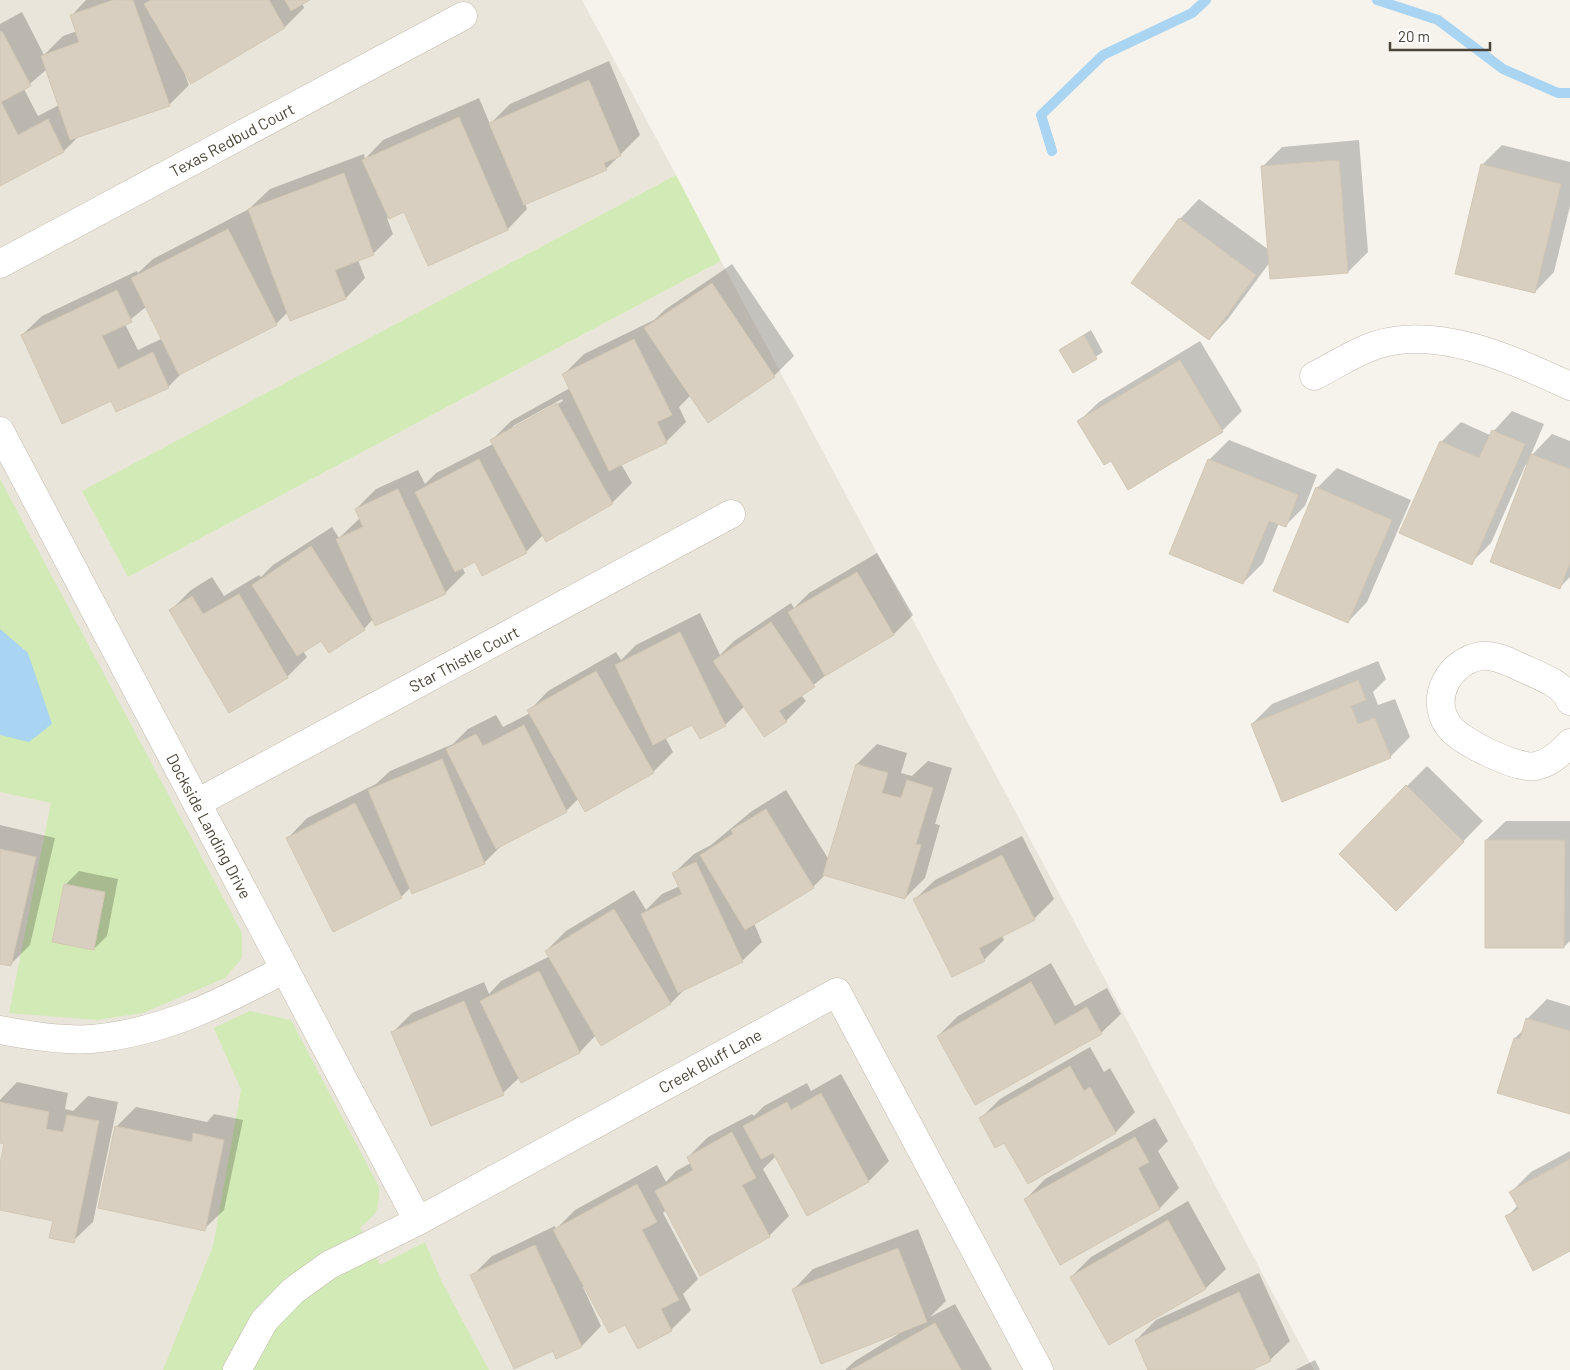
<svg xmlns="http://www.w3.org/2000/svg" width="1570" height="1370" font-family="Barlow,sans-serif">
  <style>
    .residential { fill: #eae5da }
    .green { fill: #d2eab5 }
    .water { fill: #a9d4f2 }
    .shadow { fill: #0003; fill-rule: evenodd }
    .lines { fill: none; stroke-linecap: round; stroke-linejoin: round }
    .stream { stroke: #a9d4f2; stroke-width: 10 }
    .building { fill: #d8cfc1; stroke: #d3c7b4 }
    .minor-casing { stroke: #c2bbae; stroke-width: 29 }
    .minor { stroke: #fff; stroke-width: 28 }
    .labels { text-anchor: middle; stroke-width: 5; stroke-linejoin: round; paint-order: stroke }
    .street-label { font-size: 16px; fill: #4b4439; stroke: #fff }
  </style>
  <rect width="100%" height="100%" fill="#f6f3ec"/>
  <!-- residential -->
  <polygon class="residential" points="0,0 582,0 676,175 83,491 128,577 721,261 1314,1370 0,1370"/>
  <!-- green -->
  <g class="green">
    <polygon points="676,175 721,261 128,577 82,491"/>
    <polygon points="0,479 242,933 242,958 225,978 143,1013 97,1020 9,1013 51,803 0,792"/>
    <path d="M250,1011L291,1020L379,1187C379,1209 378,1214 360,1227L380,1265L425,1242L442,1282L489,1370H163L213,1246L241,1090L214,1028Z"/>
  </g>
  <!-- water -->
  <polygon class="water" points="0,629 28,653 52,724 29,742 0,735"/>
  <!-- shadow -->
  <g class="shadow">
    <path d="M86,0H308L302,3L304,8L285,27L192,82L184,72L189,85L169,105L79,136L64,151L0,184V24L22,12L44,55L63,36L77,31L72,15ZM47,69L59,105L38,116L24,89Z"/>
    <path d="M609,61L640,135L606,169L525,203L527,209L508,229L405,210L387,218L393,234L373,254L358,260L365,278L346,298L288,312L276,324L184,371L168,387L112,399L22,335L42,316L137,271L138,273L153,259L249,209L270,189L364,154L365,159L383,140L479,98L490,124L510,104ZM147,306L163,338L138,350L125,324Z"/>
    <polygon points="1359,140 1368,252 1348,272 1270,262 1228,319 1209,339 1180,219 1199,199 1269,250 1262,167 1282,147"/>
    <polygon points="1502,145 1570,162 1570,206 1554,272 1535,292 1482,165"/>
    <path d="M732,264L794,356L774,376L708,421L691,395L679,407L686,422L666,442L621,464L632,483L612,503L543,535L526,552L476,560L462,567L465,573L445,593L373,619L364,629L321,639L303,651L307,657L287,677L171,610L191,590L212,577L224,596L259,575L261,577L273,565L332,527L339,538L360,518L356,509L376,489L418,470L425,484L436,473L493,444L491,441L511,421L570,388L564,374L584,354L654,320L666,309ZM562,399L563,401L513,429V426Z"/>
    <polygon points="1091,330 1103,352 1073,372 1060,350"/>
    <polygon points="1200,341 1242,411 1222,431 1079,421 1099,402"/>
    <polygon points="1512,411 1544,424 1530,457 1552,434 1570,441 1570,577 1560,587 1526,464 1491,543 1471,563 1441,442 1461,422 1490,435"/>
    <polygon points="1229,440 1317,475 1305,506 1285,526 1279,523 1263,563 1243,583 1209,460"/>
    <polygon points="1337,468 1411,500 1367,602 1348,622 1317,488"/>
    <polygon points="877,553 913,615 894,634 826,675 801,695 806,701 786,721 745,706 725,725 693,723 665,737 673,752 653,772 586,810 579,798 566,811 503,844 484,863 410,888 401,897 288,838 307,818 376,784 390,771 453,744 468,729 496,715 503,727 530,713 529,711 548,691 616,652 621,660 636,645 700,613 720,655 734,641 791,603 794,608 809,593"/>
    <polygon points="1378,661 1386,679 1373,692 1378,705 1395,699 1410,737 1390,757 1252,724 1272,704"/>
    <polygon points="877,744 907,753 901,773 912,776 928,761 952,768 935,824 940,825 925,878 905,898 825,875 813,887 754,923 762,942 742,961 685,989 670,1004 596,1035 580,1052 522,1082 520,1077 503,1093 393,1032 412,1013 484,982 489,994 501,981 550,956 546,951 566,931 634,890 646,910 662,894 680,886 674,873 694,854 711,845 752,811 786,790 829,860 857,764"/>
    <polygon points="1427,766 1483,821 1416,890 1407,786"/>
    <polygon points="1506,821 1570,821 1570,941 1564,947 1486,840"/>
    <polygon points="0,825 55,838 30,945 10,965 0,963"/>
    <polygon points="1022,836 1054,899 1034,919 1002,935 1004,940 984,960 915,899 935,880"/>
    <polygon points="79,871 118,879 107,936 94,949 65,885"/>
    <polygon points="1051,963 1075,1006 1107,988 1121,1014 1101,1033 938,1036 958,1016"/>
    <polygon points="1547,999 1570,1006 1570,1113 1515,1038 1524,1029 1527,1019"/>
    <polygon points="1090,1047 1104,1072 1110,1068 1135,1112 1116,1132 1028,1182 1005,1141 980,1119 1000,1099"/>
    <polygon points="841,1074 889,1161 869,1181 807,1215 776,1156 763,1169 789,1216 769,1236 666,1210 663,1213 698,1279 683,1294 691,1310 671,1330 625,1323 585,1286 583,1287 601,1326 582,1346 557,1357 554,1349 472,1276 492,1256 555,1226 556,1229 575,1210 657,1165 666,1182 676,1171 691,1163 688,1157 708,1137 752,1114 754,1116 764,1106 807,1083 811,1091"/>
    <polygon points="17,1082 68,1093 65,1109 73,1111 88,1096 118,1102 93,1222 73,1241 55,1220 0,1209 0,1170 6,1143 0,1142 0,1100"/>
    <polygon points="136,1107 207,1122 214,1114 243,1120 224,1210 204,1229 116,1127"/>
    <polygon points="1155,1118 1168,1141 1158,1151 1179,1188 1160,1208 1061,1263 1026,1199 1045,1179"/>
    <polygon points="1570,1151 1570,1250 1507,1217 1518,1205 1511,1192 1531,1172"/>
    <polygon points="1188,1201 1226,1269 1206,1288 1109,1343 1071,1277 1091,1257"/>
    <polygon points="918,1229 946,1301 930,1317 955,1304 992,1370 845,1370 855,1361 910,1327 794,1289 813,1269"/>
    <polygon points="1259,1273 1290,1341 1270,1360 1249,1370 1150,1370 1136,1340 1156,1320"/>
    <polygon points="1315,1360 1320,1370 1295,1370"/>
  </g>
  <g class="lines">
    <!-- stream -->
    <g class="stream">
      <polyline points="1377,0 1438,20 1503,69 1558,93 1570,93"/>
      <polyline points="1052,151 1041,115 1103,55 1192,13 1206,0"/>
    </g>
  </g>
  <!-- building -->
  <g class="building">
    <polygon points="113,0 133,0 170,106 70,140 41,56 79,42 70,15"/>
    <polygon points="151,0 269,0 285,28 191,84 144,4"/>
    <polygon points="285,0 310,0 291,11"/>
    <polygon points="2,31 31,86 1,102 18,135 48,119 64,152 0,186 0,32"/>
    <polygon points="589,80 621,156 604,163 607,170 524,205 489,123"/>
    <polygon points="459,117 508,230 428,266 404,212 389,219 362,160"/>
    <polygon points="1339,160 1348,273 1270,279 1261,166"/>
    <polygon points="1481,164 1561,184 1535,293 1455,274"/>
    <polygon points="344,173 374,255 335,270 346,299 290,321 248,209"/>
    <polygon points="1179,218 1256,275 1209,340 1131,283"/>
    <polygon points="228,229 277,325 179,375 131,278"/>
    <polygon points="712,283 775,377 708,423 644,328"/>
    <polygon points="117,290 132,322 102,336 118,369 153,352 169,388 116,412 111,401 62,424 21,335"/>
    <polygon points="1084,335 1097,359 1073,373 1059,350"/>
    <polygon points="634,339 672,415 657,422 667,443 609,471 562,374"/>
    <polygon points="1180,360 1223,432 1128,490 1111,461 1104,465 1077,421"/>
    <polygon points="557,403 613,504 546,542 490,440"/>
    <polygon points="1492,430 1525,444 1472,565 1399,533 1440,441 1479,458"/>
    <polygon points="1531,454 1570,469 1570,563 1560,589 1490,562"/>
    <polygon points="479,459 527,553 482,576 475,562 455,572 415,492"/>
    <polygon points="1208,459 1298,495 1286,527 1269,521 1243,584 1169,554"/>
    <polygon points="1316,487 1392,520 1348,623 1273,591"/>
    <polygon points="398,489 446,594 375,626 336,539 363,527 355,509"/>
    <polygon points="311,546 365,630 329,653 321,641 297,656 252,585"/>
    <polygon points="857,572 894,635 825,676 788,612"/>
    <polygon points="239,594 288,678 229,713 169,610 192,596 203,614"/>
    <polygon points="771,622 815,687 779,711 787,722 764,737 713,661"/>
    <polygon points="680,632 726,726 700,739 692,725 653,745 615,665"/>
    <polygon points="596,671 654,773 585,812 527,710"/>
    <polygon points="1358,680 1366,700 1351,706 1358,724 1375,718 1391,758 1282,802 1251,724"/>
    <polygon points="524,725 567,812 496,849 446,749 476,734 483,746"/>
    <polygon points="442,759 485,864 412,894 368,790"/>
    <polygon points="856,764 888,773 882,793 901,798 907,780 933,788 916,844 921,845 905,899 823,875"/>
    <polygon points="1406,785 1464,842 1396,911 1339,854"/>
    <polygon points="355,803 402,898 333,932 286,838"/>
    <polygon points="766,809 814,888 745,930 700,855 733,834 731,830"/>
    <polygon points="1485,840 1565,840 1564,948 1485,948"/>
    <polygon points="0,849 36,857 11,966 0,964"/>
    <polygon points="1002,855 1035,920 979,948 985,961 952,977 913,899"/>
    <polygon points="696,862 743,962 678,993 641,914 682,894 672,873"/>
    <polygon points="64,884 105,892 94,950 52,942"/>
    <polygon points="614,909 671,1004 601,1046 545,951"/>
    <polygon points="539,971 580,1053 521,1083 480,1001"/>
    <polygon points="1031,982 1055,1025 1087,1007 1102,1034 975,1105 937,1036"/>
    <polygon points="464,1001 504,1095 431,1126 391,1032"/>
    <polygon points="1526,1018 1570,1031 1570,1114 1497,1093 1514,1038 1520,1039"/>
    <polygon points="1070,1066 1084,1091 1090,1087 1116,1133 1028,1184 1004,1143 995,1148 979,1118"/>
    <polygon points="821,1093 869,1182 807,1216 773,1153 761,1159 743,1126 787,1102 791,1110"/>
    <polygon points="0,1102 49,1112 46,1129 63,1132 67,1115 99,1121 74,1243 49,1238 53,1221 0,1210 0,1164 4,1144 0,1143"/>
    <polygon points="115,1126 192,1142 193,1133 224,1140 205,1231 98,1208"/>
    <polygon points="732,1132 756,1178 742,1185 770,1237 700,1276 655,1191 693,1170 687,1157"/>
    <polygon points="1135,1137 1149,1162 1138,1168 1160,1209 1060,1265 1024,1199"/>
    <polygon points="1570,1159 1570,1251 1533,1271 1505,1216 1519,1209 1509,1192"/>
    <polygon points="637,1184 657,1222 642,1230 679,1300 661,1309 672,1331 638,1349 625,1325 609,1333 553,1230"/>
    <polygon points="1168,1220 1206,1289 1109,1345 1070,1277"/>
    <polygon points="535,1245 582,1347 556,1359 553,1351 514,1369 470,1275"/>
    <polygon points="898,1248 927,1322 821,1364 792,1289"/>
    <polygon points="1239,1292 1271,1361 1252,1370 1148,1370 1135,1340"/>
    <polygon points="935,1323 961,1370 851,1370"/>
  </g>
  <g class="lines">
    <!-- minor casing -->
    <g class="minor-casing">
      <g id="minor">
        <polyline points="0,264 463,16"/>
        <path d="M1314,376C1334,366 1355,352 1376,345C1439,325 1513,360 1570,386"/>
        <polyline points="0,431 418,1221"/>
        <path d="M1570,701C1564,683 1534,674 1518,666C1507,661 1493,654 1481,656C1450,661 1429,697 1448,725C1458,741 1518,770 1536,766C1552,762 1559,754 1570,743"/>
        <polyline points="197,803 731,514"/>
        <path d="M0,1030C26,1035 65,1041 92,1039C165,1032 221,1003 285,969"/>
        <polyline points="237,1370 264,1321 293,1291 329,1265 418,1221 837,992 1039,1370"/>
      </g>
    </g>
    <!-- minor -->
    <use href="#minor" class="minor"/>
  </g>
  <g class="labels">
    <!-- street labels -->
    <g class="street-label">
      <text transform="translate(232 140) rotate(-28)" y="6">Texas Redbud Court</text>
      <text transform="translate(464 659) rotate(-28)" y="6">Star Thistle Court</text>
      <text transform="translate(209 826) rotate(62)" y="6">Dockside Landing Drive</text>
      <text transform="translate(710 1061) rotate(-29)" y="6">Creek Bluff Lane</text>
    </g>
  </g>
  <!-- scale -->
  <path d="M1390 42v8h100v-8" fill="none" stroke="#4b4439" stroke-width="2.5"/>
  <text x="1398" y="42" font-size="15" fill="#4b4439" stroke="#ffffff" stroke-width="4" paint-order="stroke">20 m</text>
</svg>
